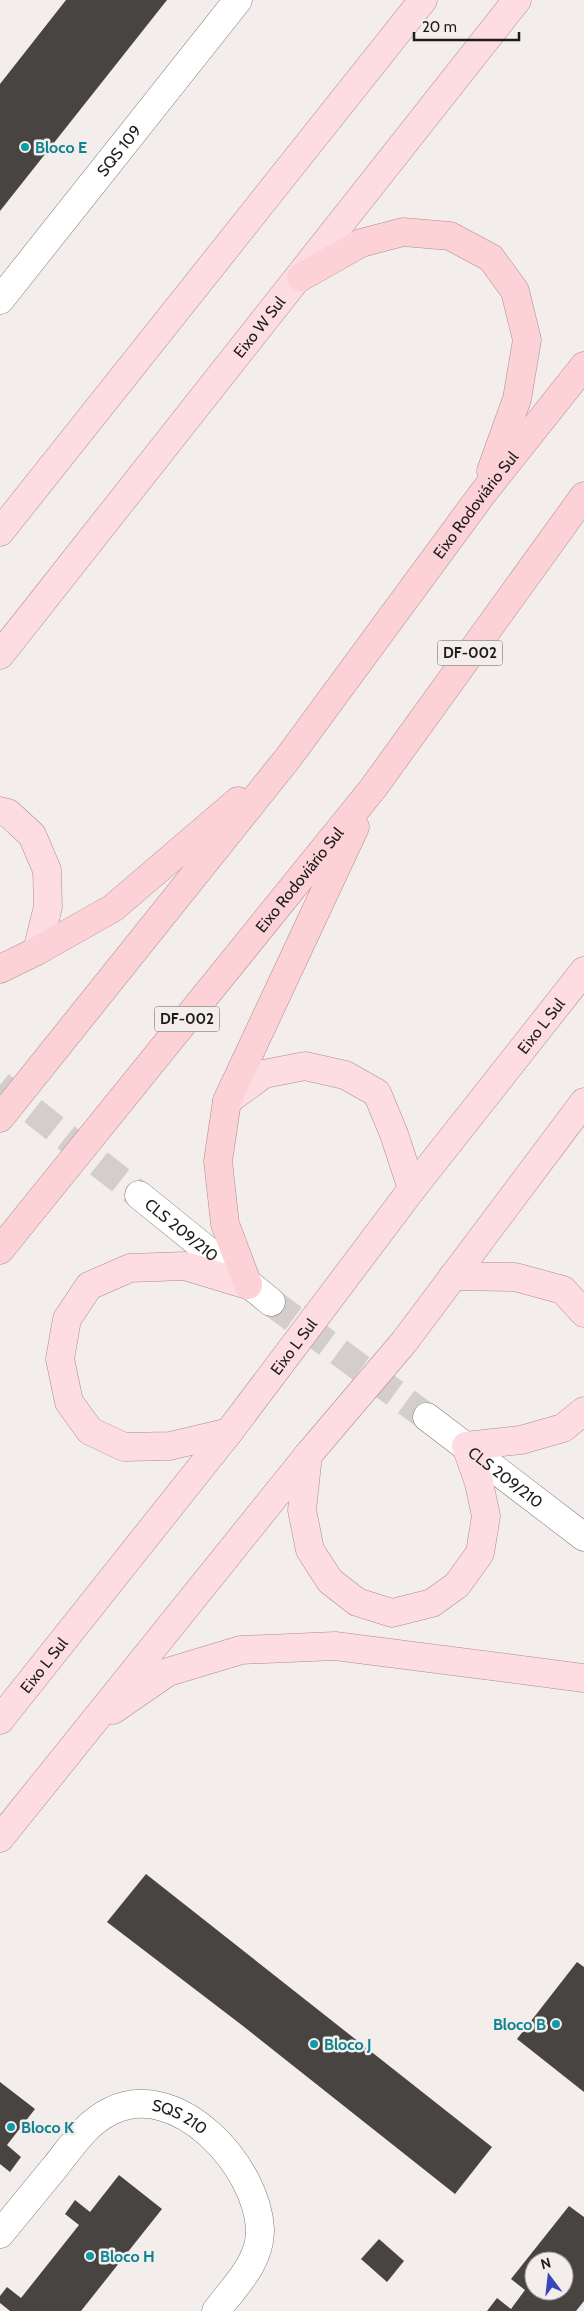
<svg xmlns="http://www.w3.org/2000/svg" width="584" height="2311" font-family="Cabin,sans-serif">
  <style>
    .building { fill: #484442; fill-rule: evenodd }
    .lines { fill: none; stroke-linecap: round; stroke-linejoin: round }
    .tertiary-tunnel { stroke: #d3cecd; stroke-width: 28; stroke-dasharray: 28 14; stroke-linecap: butt }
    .minor-casing { stroke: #827d7c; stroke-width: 29 }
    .tertiary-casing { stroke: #827d7c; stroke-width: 29 }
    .primary-casing { stroke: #ae8a8f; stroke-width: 29 }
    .trunk-casing { stroke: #ae8a8f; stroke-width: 29 }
    .minor { stroke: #fff; stroke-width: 28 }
    .tertiary { stroke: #fff; stroke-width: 28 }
    .primary { stroke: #fddde1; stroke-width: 28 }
    .trunk { stroke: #fcd2d7; stroke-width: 28 }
    .culture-dot { fill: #0f9aa8; stroke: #f3eeec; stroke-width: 2 }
    .labels { text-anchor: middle; stroke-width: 5; stroke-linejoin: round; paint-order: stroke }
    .shield { fill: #f3eeec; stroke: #5e5b5a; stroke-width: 1 }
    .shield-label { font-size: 15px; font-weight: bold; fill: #1e1c1b }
    .culture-label { font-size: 16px; font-weight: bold; fill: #0d838f; stroke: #f3eeec; text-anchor: start }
    .street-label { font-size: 16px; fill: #1e1c1b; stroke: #f3eeec }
  </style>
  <rect width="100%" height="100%" fill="#f3eeec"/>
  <!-- building -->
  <g class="building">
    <polygon points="66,0 167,0 0,211 0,84"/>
    <polygon points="146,1874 492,2147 455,2194 243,2026 107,1922"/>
    <polygon points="577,1962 584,1967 584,2092 517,2039"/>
    <polygon points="0,2082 35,2109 7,2145 21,2157 10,2172 0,2164"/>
    <polygon points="119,2175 162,2209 81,2311 10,2311 0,2303 0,2296 7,2287 21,2298 79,2225 65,2214 75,2200 90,2212"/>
    <path d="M569,2206L584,2217V2301L576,2311H487L497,2298L511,2309L525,2290L511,2279ZM534,2261H564V2291H534Z"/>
    <polygon points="379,2239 404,2261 387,2282 361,2259"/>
  </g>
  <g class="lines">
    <!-- tertiary-tunnel -->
    <g class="tertiary-tunnel">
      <polyline points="0,1085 139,1195"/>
      <polyline points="271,1302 427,1417"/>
    </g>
    <!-- minor casing -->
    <g class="minor-casing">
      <g id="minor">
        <path id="s1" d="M0,300L238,0"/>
        <path id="s2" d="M0,2234C18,2212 37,2189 55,2167C72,2146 86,2123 111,2111C178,2078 257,2166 260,2229C261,2262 234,2287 216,2311"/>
      </g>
    </g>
    <!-- tertiary casing -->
    <g class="tertiary-casing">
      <g id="tertiary">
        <path id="s3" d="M139,1195L271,1302"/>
        <path id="s4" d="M427,1417L584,1537"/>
      </g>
    </g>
    <!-- primary casing -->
    <g class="primary-casing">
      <g id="primary">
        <polyline points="0,532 423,0"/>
        <path id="s5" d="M0,655L517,0"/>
        <polyline points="0,811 8,813 32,835 47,870 48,907 37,951"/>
        <polyline points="227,1101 264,1074 305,1066 345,1075 377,1093 394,1134 412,1189"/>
        <polyline points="453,1276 515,1277 563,1290 584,1313"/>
        <polyline points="229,1432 170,1446 124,1447 90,1431 69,1402 60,1359 67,1319 89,1286 130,1268 185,1266 248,1285"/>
        <polyline points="308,1455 302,1510 310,1550 330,1581 357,1602 392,1613 432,1603 457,1585 480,1553 486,1516 479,1483 466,1446 521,1440 563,1428 584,1411"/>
        <polyline points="113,1710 168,1672 241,1650 335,1646 584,1678"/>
        <path id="s6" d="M0,1720L229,1432L412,1189L584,971"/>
        <polyline points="0,1838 308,1455 404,1342 584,1102"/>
      </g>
    </g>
    <!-- trunk casing -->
    <g class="trunk-casing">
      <g id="trunk">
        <polyline points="301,277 361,243 403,232 450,236 491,258 515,291 527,340 517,399 491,471"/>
        <polyline points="0,969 37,951 113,908 238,801"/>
        <path id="s7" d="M0,1118L288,758L483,493L584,366"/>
        <path id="s8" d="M0,1250L374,787L584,496"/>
        <polyline points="248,1285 225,1224 218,1161 227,1101 355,827"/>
      </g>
    </g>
    <!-- minor -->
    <use href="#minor" class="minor"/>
    <!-- tertiary -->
    <use href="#tertiary" class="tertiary"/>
    <!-- primary -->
    <use href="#primary" class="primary"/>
    <!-- trunk -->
    <use href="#trunk" class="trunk"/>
  </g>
  <!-- markers -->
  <g class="culture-dot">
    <circle cx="25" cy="147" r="5"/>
    <circle cx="556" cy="2024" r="5"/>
    <circle cx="314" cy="2044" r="5"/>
    <circle cx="11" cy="2127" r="5"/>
    <circle cx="90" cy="2256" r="5"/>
  </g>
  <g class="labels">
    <!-- shield labels -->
    <g class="shield">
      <rect x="437.5" y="640.5" width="65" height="25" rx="4"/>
      <rect x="154.5" y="1006.5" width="65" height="25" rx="4"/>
    </g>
    <g class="shield-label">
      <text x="470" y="658">DF-002</text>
      <text x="187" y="1024">DF-002</text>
    </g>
    <!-- culture labels -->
    <g class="culture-label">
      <text x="35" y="153">Bloco E</text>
      <text x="546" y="2030" text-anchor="end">Bloco B</text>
      <text x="324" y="2050">Bloco J</text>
      <text x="21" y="2133">Bloco K</text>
      <text x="100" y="2262">Bloco H</text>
    </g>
    <!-- street labels -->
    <g class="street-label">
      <text dy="6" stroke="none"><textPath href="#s1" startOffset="191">SQS 109</textPath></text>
      <text dy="6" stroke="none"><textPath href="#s5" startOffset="418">Eixo W Sul</textPath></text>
      <text dy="6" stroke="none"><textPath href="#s7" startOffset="776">Eixo Rodoviário Sul</textPath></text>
      <text dy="6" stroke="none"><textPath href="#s8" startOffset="476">Eixo Rodoviário Sul</textPath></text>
      <text dy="6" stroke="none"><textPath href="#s6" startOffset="880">Eixo L Sul</textPath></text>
      <text dy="6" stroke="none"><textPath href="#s3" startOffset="55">CLS 209/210</textPath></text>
      <text dy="6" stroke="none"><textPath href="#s6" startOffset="475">Eixo L Sul</textPath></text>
      <text dy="6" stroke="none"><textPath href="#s4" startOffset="99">CLS 209/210</textPath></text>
      <text dy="6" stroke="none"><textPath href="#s6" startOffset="70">Eixo L Sul</textPath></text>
      <text dy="6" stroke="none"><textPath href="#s2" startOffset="239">SQS 210</textPath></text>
    </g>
  </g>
  <!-- north arrow -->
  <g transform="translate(549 2276) rotate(345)"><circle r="24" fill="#f3eeec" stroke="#9e9a98"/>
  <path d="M0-4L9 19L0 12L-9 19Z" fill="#3846b9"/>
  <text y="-8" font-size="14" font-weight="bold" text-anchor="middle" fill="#1e1c1b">N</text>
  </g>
  <!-- scale -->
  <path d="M414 32v8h105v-8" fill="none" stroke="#1e1c1b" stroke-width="2.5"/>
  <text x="422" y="32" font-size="15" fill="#1e1c1b" stroke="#f3eeec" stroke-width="4" paint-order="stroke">20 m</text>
</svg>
